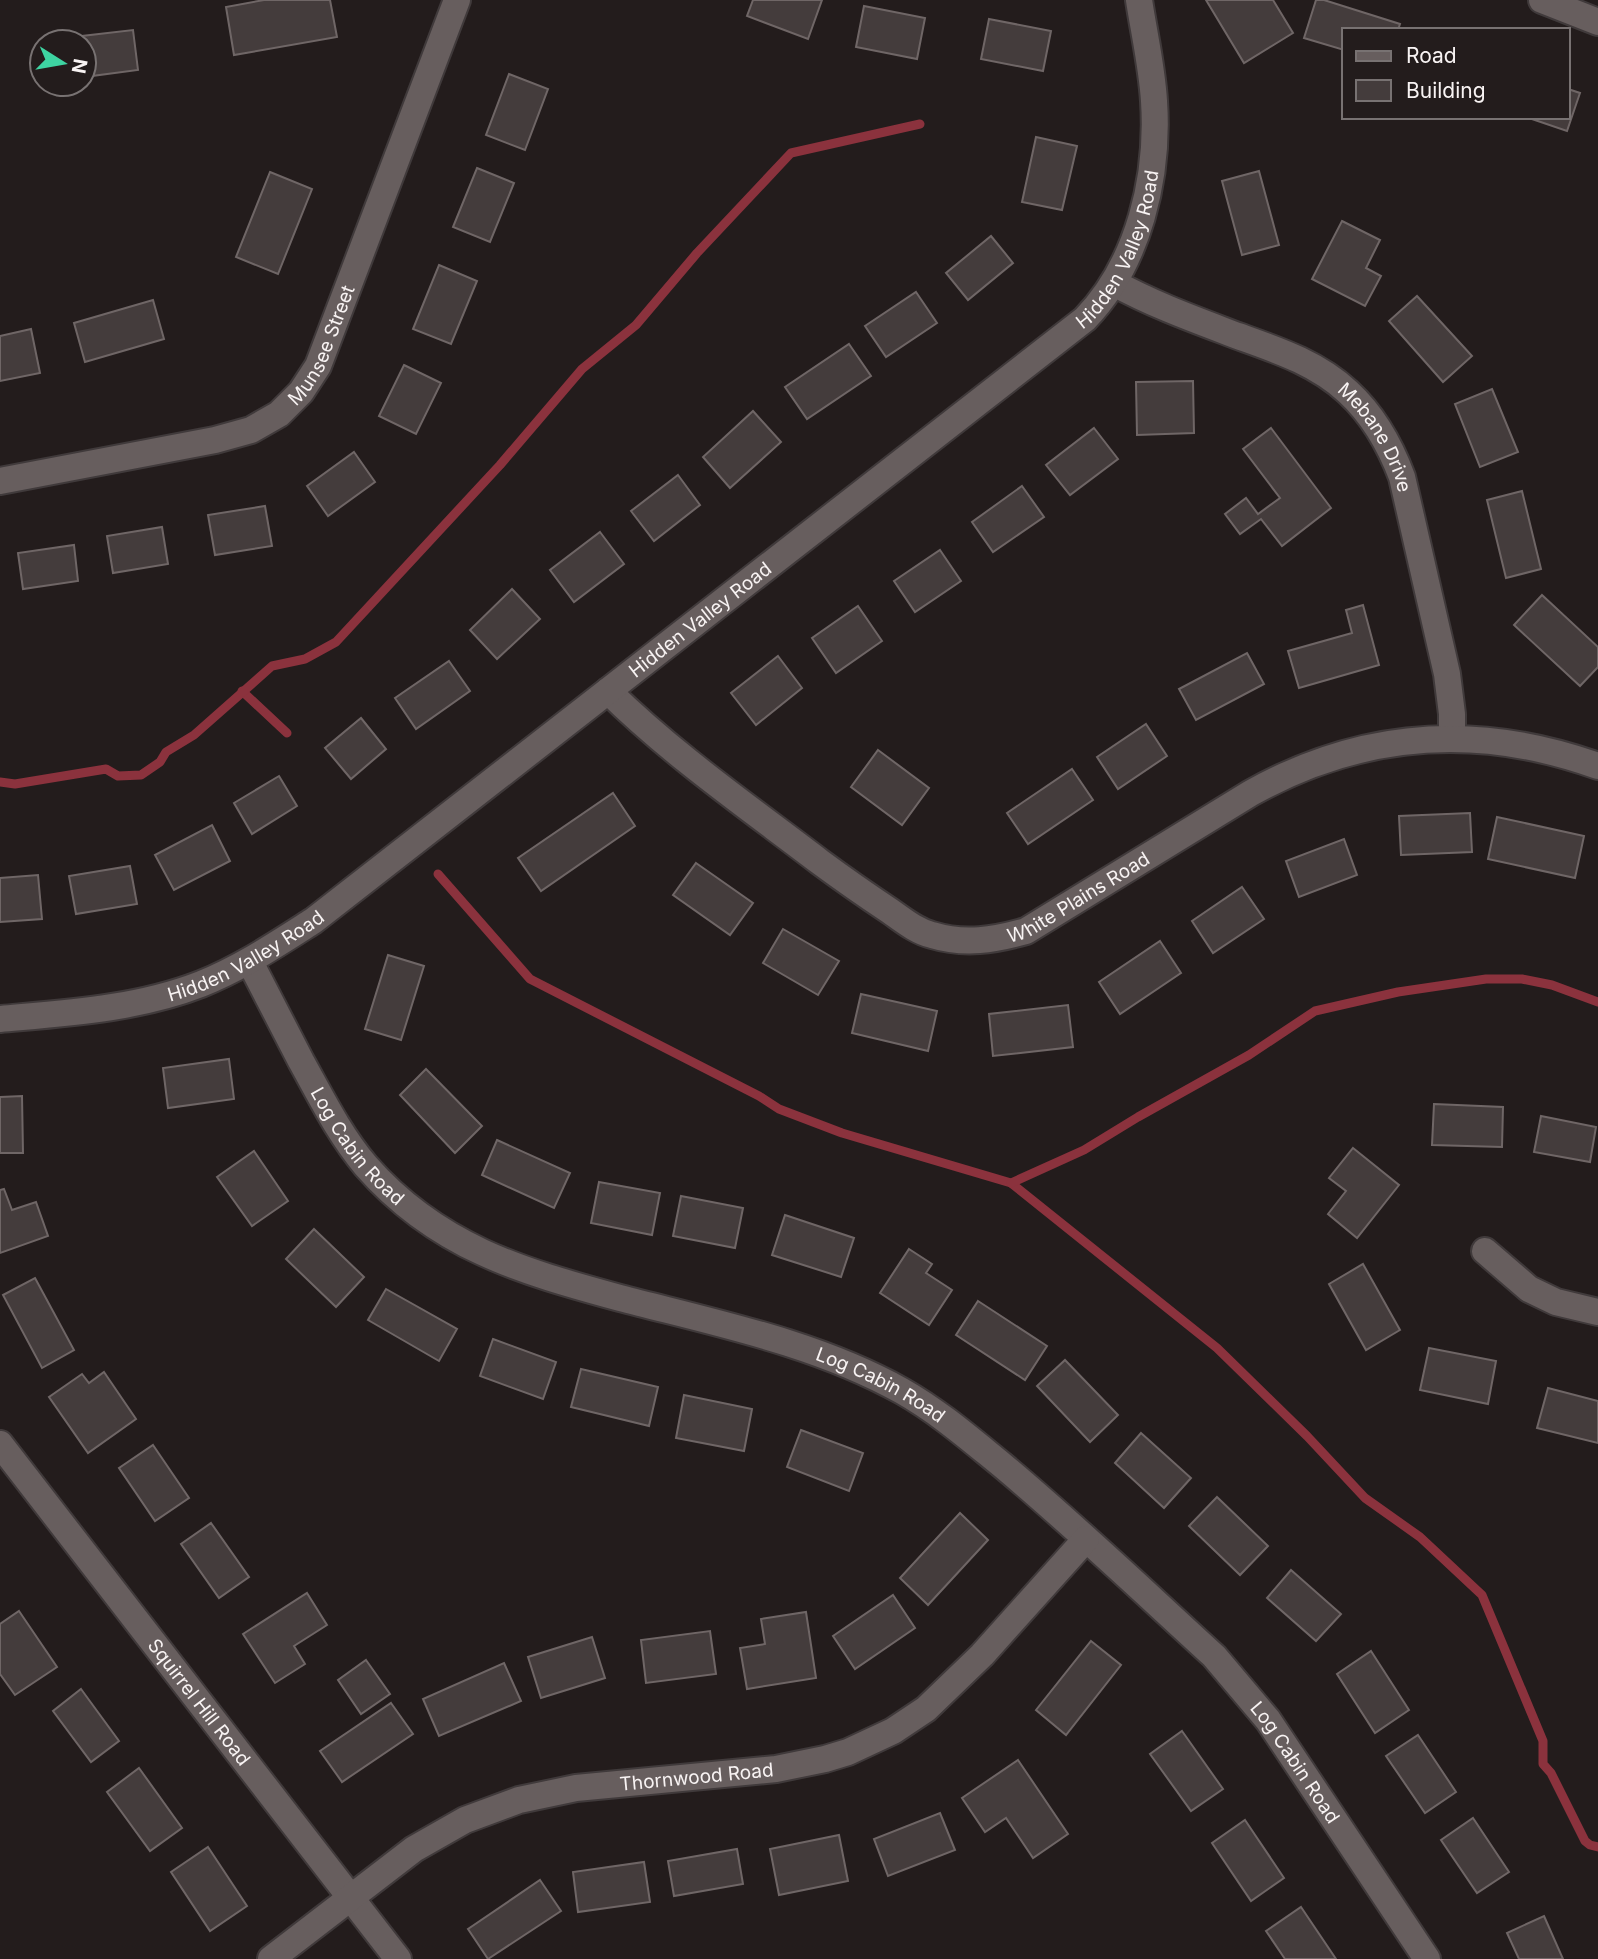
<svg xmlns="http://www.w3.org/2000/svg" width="1598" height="1959" font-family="Inter,sans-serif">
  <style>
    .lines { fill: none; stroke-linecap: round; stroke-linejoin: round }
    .stream { stroke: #8b323d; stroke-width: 9 }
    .building { fill: #443c3c; stroke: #6f6666; stroke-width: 2 }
    .street-casing { stroke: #403a3b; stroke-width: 30 }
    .street { stroke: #675e5e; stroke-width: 26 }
    .labels { text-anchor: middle; stroke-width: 5; stroke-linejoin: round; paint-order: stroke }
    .street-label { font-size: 19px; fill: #f8f3f3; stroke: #231c1c }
  </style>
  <rect width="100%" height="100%" fill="#231c1c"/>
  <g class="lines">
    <!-- stream -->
    <g class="stream">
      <polyline points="242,691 287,733"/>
      <polyline points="0,782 15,784 106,769 118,776 141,775 160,762 166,752 194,735 272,666 305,659 336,642 500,465 582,369 636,325 697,253 791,153 920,124"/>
      <polyline points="438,874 530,979 759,1096 779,1109 842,1133 1011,1183 1217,1348 1307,1436 1365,1498 1420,1537 1482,1595 1543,1741 1543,1764 1551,1773 1585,1841 1590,1845 1598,1847"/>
      <polyline points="1011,1183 1084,1150 1138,1117 1249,1055 1315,1011 1398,992 1486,979 1522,979 1552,985 1598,1002"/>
    </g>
  </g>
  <!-- building -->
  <g class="building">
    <polygon points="264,0 330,0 337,37 234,55 226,7"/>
    <polygon points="753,0 822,0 808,39 747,16"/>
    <polygon points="1206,0 1273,0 1293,33 1244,63"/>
    <polygon points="1316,0 1324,0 1400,24 1398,30 1344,30 1344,50 1304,38"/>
    <polygon points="864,6 925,18 917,59 856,47"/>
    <polygon points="989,19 1051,31 1043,71 981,59"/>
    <polygon points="133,30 138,70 84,77 84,42 56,42 56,39"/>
    <polygon points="509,74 548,89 525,150 486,135"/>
    <polygon points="1568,89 1580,93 1567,131 1526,117 1568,117"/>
    <polygon points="1036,137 1077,146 1062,210 1022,202"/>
    <polygon points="477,168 514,183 490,242 453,227"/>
    <polygon points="1259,171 1279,245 1242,255 1222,181"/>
    <polygon points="270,172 312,189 278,274 236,257"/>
    <polygon points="1342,221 1380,240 1366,268 1381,276 1365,306 1312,279"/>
    <polygon points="991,236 1013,263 968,300 946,273"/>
    <polygon points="439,265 477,281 451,344 413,329"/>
    <polygon points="916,292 937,323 886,357 865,326"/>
    <polygon points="1417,296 1472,356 1443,382 1389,321"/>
    <polygon points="153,300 164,339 85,362 74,323"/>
    <polygon points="31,329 40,373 0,381 0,336"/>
    <polygon points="849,344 871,376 807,419 785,387"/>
    <polygon points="404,365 441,383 416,434 379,416"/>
    <polygon points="1193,381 1194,433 1137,435 1136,382"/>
    <polygon points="1492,389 1518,452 1480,467 1455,404"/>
    <polygon points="753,411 781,442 730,488 703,457"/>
    <polygon points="1094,428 1118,459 1070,495 1046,465"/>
    <polygon points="1271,428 1331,508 1282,546 1261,519 1240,534 1225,514 1246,498 1258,514 1280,498 1243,449"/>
    <polygon points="354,452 375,482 328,516 307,486"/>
    <polygon points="678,475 700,505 654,541 631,511"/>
    <polygon points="1022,486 1044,517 993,552 972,522"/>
    <polygon points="1522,491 1541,569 1506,578 1487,500"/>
    <polygon points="265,506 272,546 215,555 208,515"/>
    <polygon points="162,527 168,564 113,573 107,536"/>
    <polygon points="600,532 624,564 574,602 550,570"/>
    <polygon points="74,545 78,581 23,589 18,553"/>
    <polygon points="940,550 961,581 915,612 894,581"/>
    <polygon points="512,589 540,619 497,659 470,630"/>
    <polygon points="1542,595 1598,647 1598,667 1580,686 1514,625"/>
    <polygon points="1363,605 1379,665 1299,688 1288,651 1352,633 1346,610"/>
    <polygon points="858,606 882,641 836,673 812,638"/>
    <polygon points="1247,653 1264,684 1196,720 1179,689"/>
    <polygon points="778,656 802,688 756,725 731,693"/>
    <polygon points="449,661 470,691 416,729 395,698"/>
    <polygon points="361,718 386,749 351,779 325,748"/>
    <polygon points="1146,724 1167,756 1118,789 1097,757"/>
    <polygon points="878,750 929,788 902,825 851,787"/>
    <polygon points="1072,769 1093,800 1028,844 1007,813"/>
    <polygon points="279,776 297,806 252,834 234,803"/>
    <polygon points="613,793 635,826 541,891 518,858"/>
    <polygon points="1470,813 1472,852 1401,855 1399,816"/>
    <polygon points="1497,817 1584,836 1575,878 1488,859"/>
    <polygon points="212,825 230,861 174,890 155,855"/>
    <polygon points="1344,839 1357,875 1299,897 1286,861"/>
    <polygon points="696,863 753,903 730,935 673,895"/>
    <polygon points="130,866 137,904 76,914 69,876"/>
    <polygon points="38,875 42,919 0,922 0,878"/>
    <polygon points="1242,887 1264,919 1213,953 1192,921"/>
    <polygon points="783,929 839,961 818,995 763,963"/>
    <polygon points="1160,941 1181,973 1120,1014 1099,982"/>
    <polygon points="388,955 424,966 401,1040 365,1029"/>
    <polygon points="861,994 937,1011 928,1051 852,1033"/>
    <polygon points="1068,1005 1073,1047 993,1056 989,1014"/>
    <polygon points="229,1059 234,1099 168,1108 163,1068"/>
    <polygon points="426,1069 482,1126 455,1153 400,1095"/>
    <polygon points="22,1096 23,1153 0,1153 0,1097"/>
    <polygon points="1434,1104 1503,1107 1502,1147 1432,1145"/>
    <polygon points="1541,1116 1596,1127 1590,1162 1534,1152"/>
    <polygon points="497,1140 570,1173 554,1208 482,1175"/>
    <polygon points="1353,1148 1399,1185 1357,1238 1328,1214 1346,1191 1329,1178"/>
    <polygon points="254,1151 288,1201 252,1226 217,1177"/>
    <polygon points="599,1182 660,1193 652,1235 591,1223"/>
    <polygon points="4,1189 12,1210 36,1202 48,1236 0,1253 0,1190"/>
    <polygon points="681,1196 743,1208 735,1248 673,1236"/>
    <polygon points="785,1215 854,1238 841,1277 772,1255"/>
    <polygon points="314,1229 364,1277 336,1307 286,1259"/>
    <polygon points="909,1249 932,1264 926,1273 952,1290 929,1325 880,1293"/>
    <polygon points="1363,1264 1400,1330 1366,1350 1329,1284"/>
    <polygon points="35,1278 74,1350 42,1368 3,1295"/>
    <polygon points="386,1289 457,1329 439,1361 368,1320"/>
    <polygon points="978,1301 1047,1346 1025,1380 956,1335"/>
    <polygon points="493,1339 556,1362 543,1399 480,1376"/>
    <polygon points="1429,1348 1496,1361 1488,1404 1420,1390"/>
    <polygon points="1065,1360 1118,1415 1090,1442 1037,1386"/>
    <polygon points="581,1369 658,1387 649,1426 571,1407"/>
    <polygon points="104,1372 136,1419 88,1453 49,1397 82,1374 89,1383"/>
    <polygon points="1548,1388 1598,1401 1598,1443 1537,1428"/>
    <polygon points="684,1395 752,1409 744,1451 676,1438"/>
    <polygon points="801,1430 863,1453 849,1491 787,1467"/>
    <polygon points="1141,1433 1191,1478 1164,1508 1115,1463"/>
    <polygon points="153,1445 189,1498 155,1521 119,1468"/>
    <polygon points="1217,1497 1268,1546 1240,1575 1189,1526"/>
    <polygon points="960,1513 988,1540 928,1605 900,1578"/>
    <polygon points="211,1523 249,1577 219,1598 181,1544"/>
    <polygon points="1291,1570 1341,1614 1316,1641 1267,1598"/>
    <polygon points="307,1593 327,1625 294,1646 305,1664 275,1683 243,1634"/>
    <polygon points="893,1595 915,1628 855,1669 833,1636"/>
    <polygon points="19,1611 57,1667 15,1695 0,1674 0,1624"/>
    <polygon points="806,1612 816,1678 747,1689 740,1648 765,1644 761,1619"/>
    <polygon points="710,1631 716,1674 646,1683 641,1640"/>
    <polygon points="592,1637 605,1678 541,1698 528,1657"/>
    <polygon points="1091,1641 1121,1665 1066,1735 1036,1710"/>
    <polygon points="1371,1651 1409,1710 1375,1733 1337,1674"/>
    <polygon points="366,1660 390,1694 361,1714 338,1680"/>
    <polygon points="504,1663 521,1701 439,1736 423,1699"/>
    <polygon points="81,1689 119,1741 91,1762 53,1711"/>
    <polygon points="391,1703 413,1734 342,1782 320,1751"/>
    <polygon points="1182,1731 1223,1789 1191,1811 1150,1754"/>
    <polygon points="1418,1735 1456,1792 1425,1813 1386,1756"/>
    <polygon points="1018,1760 1068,1834 1033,1858 1006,1818 985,1832 962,1798"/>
    <polygon points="139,1768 182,1828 150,1851 107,1792"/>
    <polygon points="940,1813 955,1850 888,1876 874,1839"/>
    <polygon points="1473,1818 1509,1872 1477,1893 1441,1840"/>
    <polygon points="1245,1820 1284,1878 1251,1901 1212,1843"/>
    <polygon points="839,1835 848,1881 779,1895 770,1849"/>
    <polygon points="208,1847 247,1906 210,1931 171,1872"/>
    <polygon points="737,1849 743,1884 674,1896 668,1861"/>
    <polygon points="644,1862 650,1902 578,1912 573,1872"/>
    <polygon points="540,1880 561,1911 488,1959 468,1929"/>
    <polygon points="1301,1907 1336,1959 1285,1959 1266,1931"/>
    <polygon points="1544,1916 1563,1959 1519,1959 1507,1933"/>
  </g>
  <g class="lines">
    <!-- street casing -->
    <g class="street-casing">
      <g id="street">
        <polyline points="1542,0 1598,22"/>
        <path id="s1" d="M1114,283C1154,305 1196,320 1238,336C1277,350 1317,363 1348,392C1373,415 1390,445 1402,477L1447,674L1452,714V738"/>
        <path id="s2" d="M0,481L215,440L251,430L279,414L301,392L318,366L457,0"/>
        <path id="s3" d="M608,691C673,755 748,807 820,862C843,879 866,895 890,911C903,920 916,931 932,935C965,945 994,940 1026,931L1251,793C1362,731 1478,723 1598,766"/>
        <path id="s4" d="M250,962C267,995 284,1028 301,1061C321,1097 339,1134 366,1166C437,1247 521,1271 620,1298C716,1323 816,1343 902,1391C939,1412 970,1439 1002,1465C1075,1526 1144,1592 1214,1656L1268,1720L1427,1959"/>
        <path id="s5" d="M0,1019C67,1013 137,1009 201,984C241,968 277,944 313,921L1085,319C1139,263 1159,177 1154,101C1152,67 1144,33 1139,0"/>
        <polyline points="1485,1251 1529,1289 1556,1302 1598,1312"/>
        <path id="s6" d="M0,1444L398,1959"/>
        <path id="s7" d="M271,1959L414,1849L465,1820L519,1800L576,1788L776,1769L825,1759L848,1752L893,1731L926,1709L982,1655L1086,1539"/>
      </g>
    </g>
    <!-- street -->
    <use href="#street" class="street"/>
  </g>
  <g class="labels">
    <!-- street labels -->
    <g class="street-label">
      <text dy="7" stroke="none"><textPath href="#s5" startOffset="1391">Hidden Valley Road</textPath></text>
      <text dy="7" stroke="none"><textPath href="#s2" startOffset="371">Munsee Street</textPath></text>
      <text dy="7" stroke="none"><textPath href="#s1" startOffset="313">Mebane Drive</textPath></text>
      <text dy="7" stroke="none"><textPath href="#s5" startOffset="824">Hidden Valley Road</textPath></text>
      <text dy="7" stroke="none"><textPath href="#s3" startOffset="564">White Plains Road</textPath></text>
      <text dy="7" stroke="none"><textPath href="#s5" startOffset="257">Hidden Valley Road</textPath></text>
      <text dy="7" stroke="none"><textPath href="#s4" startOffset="214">Log Cabin Road</textPath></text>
      <text dy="7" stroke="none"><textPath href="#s4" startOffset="802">Log Cabin Road</textPath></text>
      <text dy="7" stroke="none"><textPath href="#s6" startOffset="326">Squirrel Hill Road</textPath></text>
      <text dy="7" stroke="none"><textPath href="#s4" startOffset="1368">Log Cabin Road</textPath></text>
      <text dy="7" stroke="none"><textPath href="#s7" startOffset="476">Thornwood Road</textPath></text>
    </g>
  </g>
  <!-- legend -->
  <rect x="1342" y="28" width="228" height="91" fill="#231c1c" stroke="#787272" stroke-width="2"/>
  <rect x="1356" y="51" width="35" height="10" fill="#675e5e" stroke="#787272" stroke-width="2"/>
  <text x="1406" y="63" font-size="21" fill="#f8f3f3">Road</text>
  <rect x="1356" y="80" width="35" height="21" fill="#443c3c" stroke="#787272" stroke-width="2"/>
  <text x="1406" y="98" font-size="21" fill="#f8f3f3">Building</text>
  <!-- north arrow -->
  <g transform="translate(63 63) rotate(101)"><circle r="33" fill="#231c1c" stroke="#787272" stroke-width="2"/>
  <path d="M0-5L12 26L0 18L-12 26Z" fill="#3ed4a2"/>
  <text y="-10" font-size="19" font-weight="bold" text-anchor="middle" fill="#f8f3f3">N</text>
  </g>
</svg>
